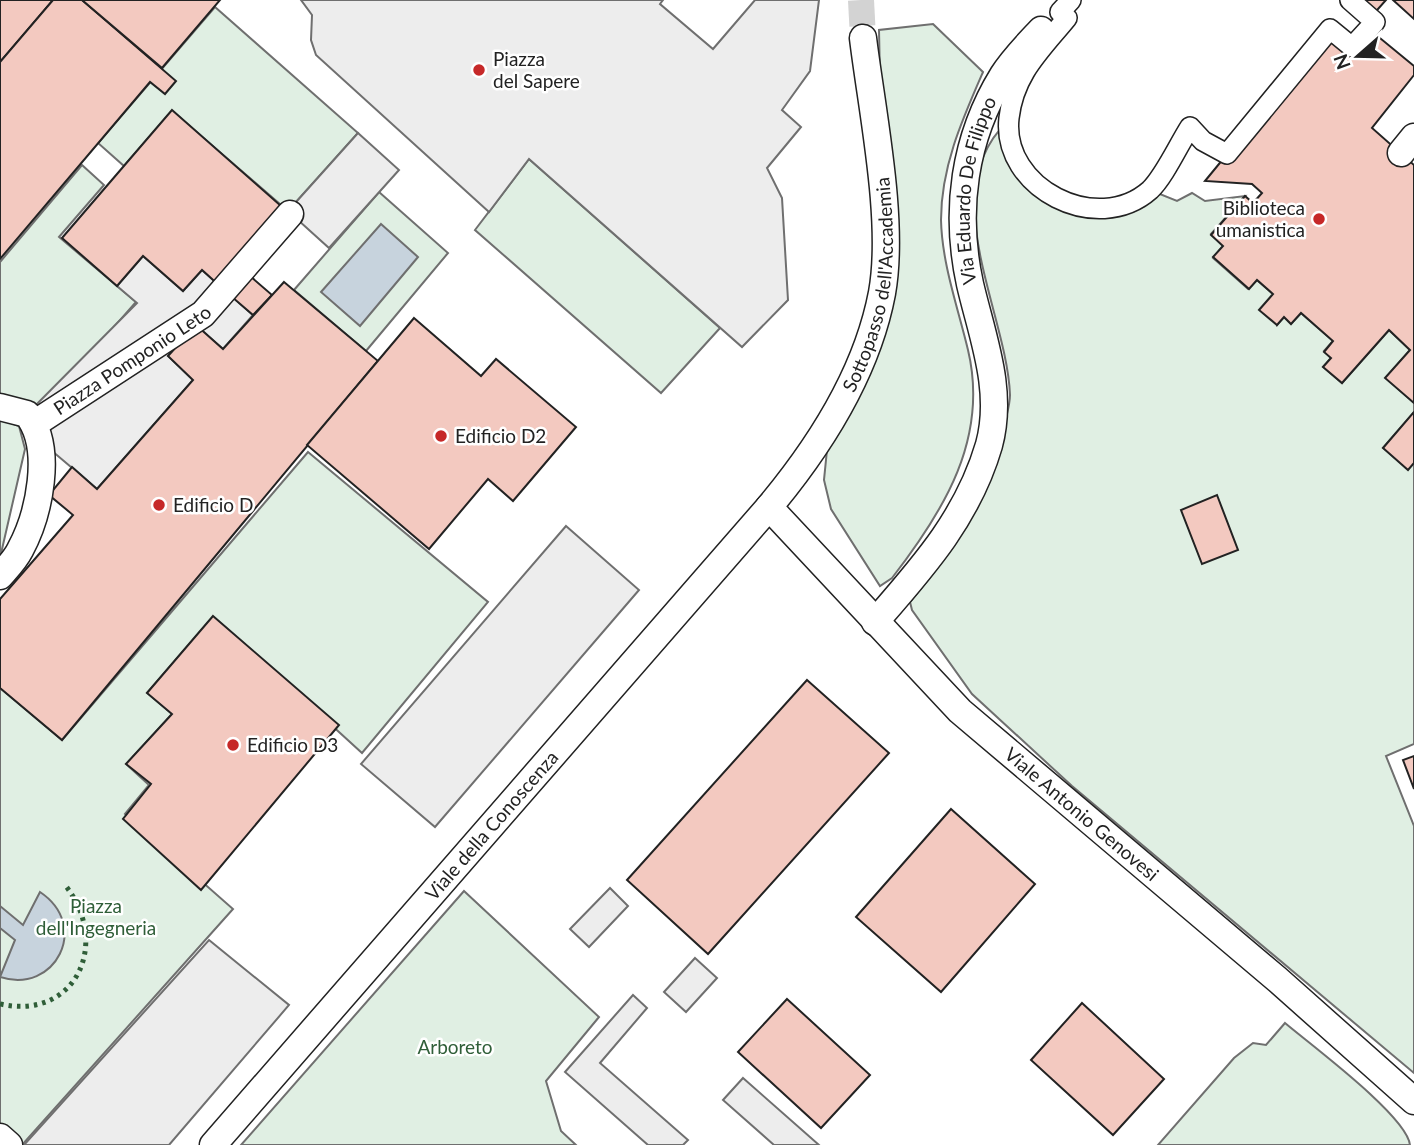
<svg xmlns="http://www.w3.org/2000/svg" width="1414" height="1145" font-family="Lato,sans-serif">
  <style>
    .green { fill: #e0efe3; stroke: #6f6f6f; stroke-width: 2 }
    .parking { fill: #ededed; stroke: #6f6f6f; stroke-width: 2 }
    .water { fill: #c7d3dd; stroke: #6f6f6f; stroke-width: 2 }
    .building { fill: #f3c9c0; stroke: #222; stroke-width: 2 }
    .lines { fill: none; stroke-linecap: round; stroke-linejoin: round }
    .minor-tunnel { stroke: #d3d3d3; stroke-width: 26; stroke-dasharray: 26 13; stroke-linecap: butt }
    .pedestrian-casing { stroke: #222; stroke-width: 22 }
    .minor-casing { stroke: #222; stroke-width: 29 }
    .pedestrian { stroke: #fff; stroke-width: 19 }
    .minor { stroke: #fff; stroke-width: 26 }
    .hedge { stroke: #2f5e38; stroke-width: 5; stroke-dasharray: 3.5 5; stroke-linecap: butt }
    .poi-dot { fill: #c62828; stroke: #fff; stroke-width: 2.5 }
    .labels { text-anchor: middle; stroke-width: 5; stroke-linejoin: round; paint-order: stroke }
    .poi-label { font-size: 19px; fill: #222; stroke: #fff; text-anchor: start }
    .street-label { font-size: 19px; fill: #222; stroke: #fff }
    .park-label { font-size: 19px; fill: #2f5e38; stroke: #fff }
  </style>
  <rect width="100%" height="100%" fill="#fff"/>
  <!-- green -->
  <g class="green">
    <polygon points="215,7 358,133 288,211 172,111 124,166 98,143"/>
    <path d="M933,24L983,72C962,120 941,167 941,220C942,264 958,308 968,350C989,438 944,511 892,578L880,586L831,509L824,480L827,450L885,328L879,30Z"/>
    <path d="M1008,121L1029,177L1087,210L1150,190L1177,201L1192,193L1205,201L1245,196L1211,234L1223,246L1213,258L1248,289L1257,280L1273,294L1277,325L1284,317L1291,324L1301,313L1333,341L1324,351L1331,358L1323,367L1342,383L1389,330L1410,350L1386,378L1414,403V412L1383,448L1408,469L1414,463V744L1386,756L1414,826V1073L1072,786L972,694L912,610L910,602C954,550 991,495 1004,427C1006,417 1010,405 1010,395C1007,312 933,191 1008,121Z"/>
    <polygon points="529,159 720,328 661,393 475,230"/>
    <polygon points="82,165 104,185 59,237 136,302 51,399 35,406 0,400 0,262"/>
    <polygon points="379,192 448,253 366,351 294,290"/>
    <polygon points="0,419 19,426 25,449 0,558"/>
    <polygon points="308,452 488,602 362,753 213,617 147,693 172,714 126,764 149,785 125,814 233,909 22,1145 16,1145 0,1131 0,688 62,740"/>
    <polygon points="464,891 599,1017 546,1081 561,1131 576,1145 241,1145"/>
    <path d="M1285,1023C1311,1045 1407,1116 1410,1145H1158L1234,1058L1253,1043L1266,1045Z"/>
  </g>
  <!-- parking -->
  <g class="parking">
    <polygon points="301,0 663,0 660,4 713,49 755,0 819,0 810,71 782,110 801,127 767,168 782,198 788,300 742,347 529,159 489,212 316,55 311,40 312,15"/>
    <polygon points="358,133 399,170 329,248 288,211"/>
    <polygon points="143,256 183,291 202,270 253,315 223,349 196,326 168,356 193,380 97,489 39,440 27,414 137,303 117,286"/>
    <polygon points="566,526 639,590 435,827 361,764"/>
    <polygon points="610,888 628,906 589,947 570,929"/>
    <polygon points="209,940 289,1005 169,1145 24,1145"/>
    <polygon points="695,958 717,978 686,1012 664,992"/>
    <polygon points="633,995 647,1008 600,1063 688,1140 683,1145 648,1145 565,1072"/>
    <polygon points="743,1078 819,1145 774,1145 723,1100"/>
  </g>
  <!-- water -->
  <g class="water">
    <polygon points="381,224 418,257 360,326 321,292"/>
    <path d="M40,892C91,926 55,995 0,977L15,940L0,928V906L23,925Z"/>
  </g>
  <!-- building -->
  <g class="building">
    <polygon points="0,0 53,0 0,62"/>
    <polygon points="53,0 82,0 176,81 165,94 150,82 0,259 0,62"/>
    <polygon points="82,0 220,0 162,68"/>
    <polygon points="1350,0 1386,0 1370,18"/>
    <polygon points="1393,0 1414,0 1414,19"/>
    <polygon points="1330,29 1352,47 1369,29 1414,66 1414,75 1372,128 1414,165 1414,403 1385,378 1410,350 1389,330 1342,383 1323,367 1331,358 1324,352 1333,341 1301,313 1291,324 1284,317 1277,325 1259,310 1273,294 1257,280 1249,289 1213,257 1223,246 1211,235 1245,196 1253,203 1262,193 1252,184 1205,181"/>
    <polygon points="172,110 298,221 232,297 202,270 183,291 143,256 117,286 62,238"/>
    <polygon points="250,276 272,295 253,315 232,297"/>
    <polygon points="284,282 378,361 62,740 0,688 0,599 73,515 49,495 72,467 97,489 193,380 168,356 196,325 223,349"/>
    <polygon points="414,318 481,376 496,359 576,427 513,501 488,479 429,549 307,445"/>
    <polygon points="1414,412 1414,463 1408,470 1383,448"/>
    <polygon points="1217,495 1238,550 1202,564 1181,510"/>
    <polygon points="213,616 339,725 201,890 123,819 151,784 126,764 172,714 147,693"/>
    <polygon points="807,680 889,753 708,954 627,880"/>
    <polygon points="1414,756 1414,789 1403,760"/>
    <polygon points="951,809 1035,884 941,992 856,917"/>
    <polygon points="787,999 870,1075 821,1128 738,1052"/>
    <polygon points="1082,1003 1164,1079 1113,1135 1031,1060"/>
  </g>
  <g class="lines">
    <!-- minor-tunnel -->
    <polyline class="minor-tunnel" points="861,0 863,38"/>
    <!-- pedestrian casing -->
    <g class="pedestrian-casing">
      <path id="pedestrian" d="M1071,0L1060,12L1067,18C1040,51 1014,74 1009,118C1001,188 1097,237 1150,190C1164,177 1179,144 1190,127L1203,141L1227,154L1330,29L1352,47L1375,22L1350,0"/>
    </g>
    <!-- minor casing -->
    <g class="minor-casing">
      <g id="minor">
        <polyline points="1401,153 1414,137"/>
        <path d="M0,407L27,414C54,448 39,515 20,550C15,560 7,568 0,576"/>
        <path id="s1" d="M34,424L203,314L290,214"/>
        <path id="s2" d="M769,507L960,711L1278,980L1414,1101"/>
        <path id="s3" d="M875,622C923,567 968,517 989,445C1004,390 982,336 970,284C954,211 964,138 1003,75C1013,59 1028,44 1041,30"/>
        <polyline points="0,1137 9,1145"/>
        <path id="s4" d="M213,1145L769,507C820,446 867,372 882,293C895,221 872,112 863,38"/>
      </g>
    </g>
    <!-- pedestrian -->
    <use href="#pedestrian" class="pedestrian"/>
    <!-- minor -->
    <use href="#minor" class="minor"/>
    <!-- hedge -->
    <path class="hedge" d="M0,1004C77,1021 111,942 65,885"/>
  </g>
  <!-- markers -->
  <g class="poi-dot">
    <circle cx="479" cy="70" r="7"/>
    <circle cx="1319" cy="219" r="7"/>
    <circle cx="441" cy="436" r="7"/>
    <circle cx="159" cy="505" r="7"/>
    <circle cx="233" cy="745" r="7"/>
  </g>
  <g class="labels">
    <!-- poi labels -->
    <g class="poi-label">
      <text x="493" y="66">Piazza<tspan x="493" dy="22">del Sapere</tspan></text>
      <text x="1305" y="215" text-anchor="end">Biblioteca<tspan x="1305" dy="22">umanistica</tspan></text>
      <text x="455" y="443">Edificio D2</text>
      <text x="173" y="512">Edificio D</text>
      <text x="247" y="752">Edificio D3</text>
    </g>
    <!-- street labels -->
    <g class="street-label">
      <text dy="7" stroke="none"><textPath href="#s3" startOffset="472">Via Eduardo De Filippo</textPath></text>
      <text dy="7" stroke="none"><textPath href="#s4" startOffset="1097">Sottopasso dell'Accademia</textPath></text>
      <text dy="7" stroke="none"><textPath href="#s1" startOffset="117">Piazza Pomponio Leto</textPath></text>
      <text dy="7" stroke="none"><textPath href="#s2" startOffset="439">Viale Antonio Genovesi</textPath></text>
      <text dy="7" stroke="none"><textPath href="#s4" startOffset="424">Viale della Conoscenza</textPath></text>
    </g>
    <!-- park labels -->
    <g class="park-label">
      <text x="96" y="913">Piazza<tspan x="96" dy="22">dell'Ingegneria</tspan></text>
      <text x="455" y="1054">Arboreto</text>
    </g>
  </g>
  <!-- north arrow -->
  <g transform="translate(1358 56) rotate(250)" stroke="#ffffff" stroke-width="5" paint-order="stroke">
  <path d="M0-5L12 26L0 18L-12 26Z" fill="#222222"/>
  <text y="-10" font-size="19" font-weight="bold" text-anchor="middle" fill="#222222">N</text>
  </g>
</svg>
